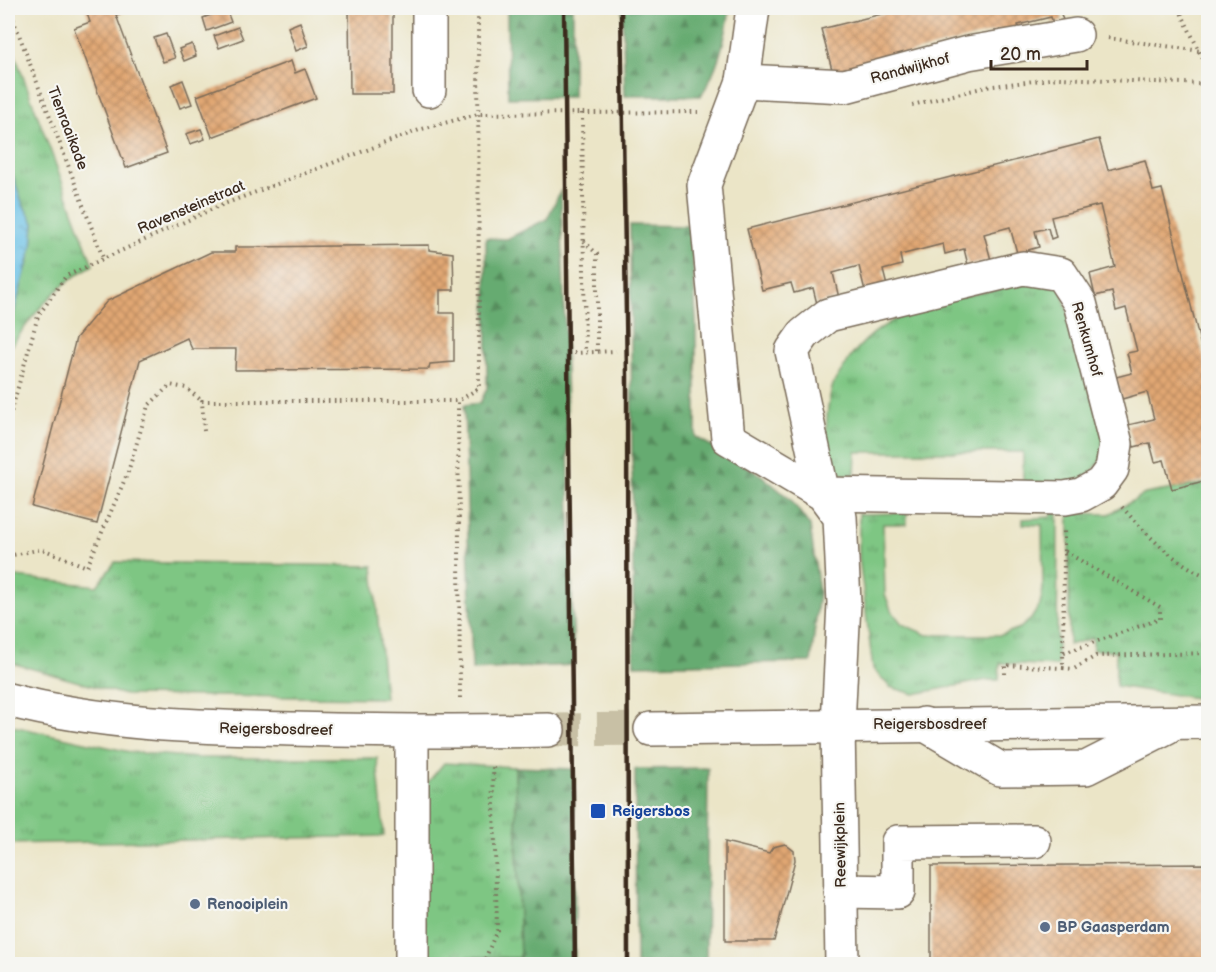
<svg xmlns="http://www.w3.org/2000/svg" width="1216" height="972" font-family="'Balsamiq Sans',sans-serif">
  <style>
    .grass { fill: url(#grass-tufts); stroke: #5c7850; stroke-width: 1.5 }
    .forest { fill: url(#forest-firs); stroke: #506a48; stroke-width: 1.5 }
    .water { fill: url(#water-ripples); stroke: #527682; stroke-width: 1.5 }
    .building { fill: url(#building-cross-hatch) }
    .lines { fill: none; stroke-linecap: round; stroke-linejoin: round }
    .minor-tunnel { stroke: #c8c0a5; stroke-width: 33; stroke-dasharray: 33 16; stroke-linecap: butt }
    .minor-casing { stroke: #796b59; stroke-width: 36 }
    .path { stroke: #796b59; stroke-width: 4; stroke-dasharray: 1.5 4.5; stroke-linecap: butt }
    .minor { stroke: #fff; stroke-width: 33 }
    .rail { stroke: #3b2a1e; stroke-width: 4.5 }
    .transit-dot { fill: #1a4fb4; stroke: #f6f6f2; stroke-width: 2 }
    .service-dot { fill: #5c6f8a; stroke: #f6f6f2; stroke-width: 2 }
    .labels { text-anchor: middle; stroke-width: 4.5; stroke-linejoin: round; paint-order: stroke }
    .street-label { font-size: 15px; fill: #3b2a1e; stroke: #f6f6f2 }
    .transit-label { font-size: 15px; font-weight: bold; fill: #164399; stroke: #f6f6f2; text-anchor: start }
    .service-label { font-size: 15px; font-weight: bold; fill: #4e5e75; stroke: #f6f6f2; text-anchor: start }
  </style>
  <defs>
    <pattern id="grass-tufts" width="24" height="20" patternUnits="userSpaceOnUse" patternTransform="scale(1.5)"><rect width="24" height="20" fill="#7ec683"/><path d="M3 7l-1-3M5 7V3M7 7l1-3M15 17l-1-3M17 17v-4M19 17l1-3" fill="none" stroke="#68a16b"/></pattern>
    <pattern id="forest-firs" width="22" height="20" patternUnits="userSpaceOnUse" patternTransform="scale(1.5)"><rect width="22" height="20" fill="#66ab71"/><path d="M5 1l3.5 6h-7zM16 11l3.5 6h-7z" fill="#558b5c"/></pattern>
    <pattern id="water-ripples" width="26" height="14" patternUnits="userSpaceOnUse" patternTransform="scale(1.5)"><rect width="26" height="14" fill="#69c1e7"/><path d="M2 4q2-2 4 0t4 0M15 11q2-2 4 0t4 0" fill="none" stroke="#589dbb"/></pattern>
    <pattern id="building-cross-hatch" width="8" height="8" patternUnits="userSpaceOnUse" patternTransform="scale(1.5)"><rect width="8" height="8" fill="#e1a773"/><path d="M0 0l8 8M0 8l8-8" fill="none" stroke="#b8885e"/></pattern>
  </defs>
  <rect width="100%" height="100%" fill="#f6f6f2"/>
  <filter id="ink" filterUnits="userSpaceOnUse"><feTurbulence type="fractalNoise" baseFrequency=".0167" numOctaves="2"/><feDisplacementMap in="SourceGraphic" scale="12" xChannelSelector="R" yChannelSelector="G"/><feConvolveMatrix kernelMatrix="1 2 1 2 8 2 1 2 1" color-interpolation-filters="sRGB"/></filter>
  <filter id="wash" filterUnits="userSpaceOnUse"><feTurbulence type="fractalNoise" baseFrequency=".008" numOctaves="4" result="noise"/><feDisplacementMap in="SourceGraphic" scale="24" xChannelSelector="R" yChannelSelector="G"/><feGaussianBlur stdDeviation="1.35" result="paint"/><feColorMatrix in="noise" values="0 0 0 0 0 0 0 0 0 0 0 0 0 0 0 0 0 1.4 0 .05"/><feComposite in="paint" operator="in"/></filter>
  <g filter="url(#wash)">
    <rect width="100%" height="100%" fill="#ebe5c7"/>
    <!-- grass -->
    <g class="grass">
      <path d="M8,36L93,265C55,285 31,317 8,351V334L32,247L34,223L23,205L8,162Z"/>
      <path d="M1032,282L1060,285L1107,447C1090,490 1063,485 1023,488V452H856L855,475L828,474C826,445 824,417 832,388C834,380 841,372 846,364C885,302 966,297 1032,282Z"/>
      <polygon points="1208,483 1208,700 1116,686 1116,651 1093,650 1093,638 1069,645 1069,513 1109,514 1145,494"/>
      <polygon points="1052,512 1058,513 1057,666 1000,663 999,680 987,680 914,694 890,687 873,669 859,557 859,514 907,513 907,524 883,524 885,594 891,610 902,624 927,635 1001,635 1020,628 1031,619 1040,605 1043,589 1042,525 1023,524 1023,519 1051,517"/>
      <polygon points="115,562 373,566 385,698 125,695 8,662 8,576 97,586"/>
      <polygon points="8,725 130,752 198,758 377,758 384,836 8,844"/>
      <polygon points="444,763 515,767 520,958 421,956 419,793"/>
    </g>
    <!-- forest -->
    <g class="forest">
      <polygon points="507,8 573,8 573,97 508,98"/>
      <path d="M622,8H730C726,39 718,69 701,96H625Z"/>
      <polygon points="561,190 574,665 472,670 464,405 480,403 487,388 486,238 507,239 547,219"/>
      <polygon points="630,225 691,226 696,321 696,437 761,475 791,500 810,526 819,592 811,662 634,665"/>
      <polygon points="515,767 574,769 575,964 424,964 421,956 520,958"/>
      <polygon points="708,768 706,964 636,964 635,769"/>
    </g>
    <!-- water -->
    <polygon class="water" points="8,162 23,205 34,223 32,247 8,334"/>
    <g id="blocks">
      <!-- building -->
      <g class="building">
        <polygon points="85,8 135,8 116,15 167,153 126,168 74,28 90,22"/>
        <polygon points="349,8 393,8 393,94 350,94"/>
        <polygon points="906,8 1059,8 1063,20 1053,23 1051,17 1018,25 1020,31 1003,36 1001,30 833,73 821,29"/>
        <polygon points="226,9 231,22 207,31 203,18"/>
        <polygon points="300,22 308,46 296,51 288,27"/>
        <polygon points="238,27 243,39 219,48 214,36"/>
        <polygon points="166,34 175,58 163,62 154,38"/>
        <polygon points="192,44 196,56 184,61 179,49"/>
        <polygon points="291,61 295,73 305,69 316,98 212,137 197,96"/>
        <polygon points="183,80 192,104 180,108 171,85"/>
        <polygon points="201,129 205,139 190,144 186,134"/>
        <polygon points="1099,139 1108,170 1145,160 1153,191 1162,189 1208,374 1208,480 1172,489 1164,460 1155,462 1150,443 1134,447 1128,425 1154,419 1147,392 1122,399 1116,377 1132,373 1127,353 1137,351 1126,308 1116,311 1112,292 1095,296 1090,274 1115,267 1100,205 1051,217 1056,237 1051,239 1048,228 1035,231 1039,247 1017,253 1010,227 984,234 991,260 968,265 964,249 945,254 943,244 900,255 902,265 883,270 887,286 865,291 859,266 833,273 839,298 817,304 813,288 794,293 791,283 762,290 747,229"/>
        <polygon points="429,245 429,250 453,253 454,290 440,290 440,313 454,313 454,362 430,364 429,369 235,370 236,349 192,349 187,338 140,360 97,524 32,507 76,338 107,301 211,252 235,252 235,247"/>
        <polygon points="725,842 769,853 773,847 785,844 794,851 795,860 774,941 725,941"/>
        <polygon points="1208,864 1208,964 931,964 931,866"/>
        <rect x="714" y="961" width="27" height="3"/>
      </g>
    </g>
  </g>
  <g filter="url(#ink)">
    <use href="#blocks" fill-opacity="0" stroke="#796b59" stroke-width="1.5"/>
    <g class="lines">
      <!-- minor-tunnel -->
      <polyline class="minor-tunnel" points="548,730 651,729"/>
      <!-- minor casing -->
      <g class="minor-casing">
        <g id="minor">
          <polyline points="429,8 429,90"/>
          <polyline points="753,8 743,81 704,185 728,438 823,494 840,517 844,603 838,725 842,964"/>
          <polyline points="743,81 845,86 968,53 1076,35"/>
          <polygon points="1023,268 1061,274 1080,303 1116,444 1112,469 1101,484 1081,495 1065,498 823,494 792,351 804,334 828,315"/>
          <path d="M8,700C101,724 196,727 292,729C378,731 462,732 548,730"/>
          <polyline points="924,724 1000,769 1086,768 1167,727"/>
          <polyline points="651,729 1208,722"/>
          <polyline points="840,891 898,892 898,842 1034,841"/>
          <polyline points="412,964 412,733"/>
        </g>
      </g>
      <!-- path -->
      <g class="path">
        <polyline points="9,8 103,258"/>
        <polyline points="1179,8 1208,70"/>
        <polyline points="1108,38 1208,52"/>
        <polyline points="912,105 986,87 1058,78 1208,84"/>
        <polyline points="582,113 585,352"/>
        <polyline points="584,241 597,254 597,352"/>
        <polyline points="574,353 616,351"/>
        <polyline points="8,423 38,316 66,276 219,206 422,129 478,114 698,112"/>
        <polyline points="204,431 202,401 458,401"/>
        <path d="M1122,507C1148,536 1172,561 1208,577"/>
        <polyline points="1064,551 1064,530"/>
        <polyline points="8,556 42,549 87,567 128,472 148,406 170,385 186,388 202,401"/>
        <polyline points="1064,653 1160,619 1160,607 1064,551 1063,668 1074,669 1096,656 1208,653"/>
        <polyline points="1005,674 1005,665 1063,668"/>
        <polyline points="460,698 458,401 479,388 478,8"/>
        <polyline points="483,964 497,930 493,764"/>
      </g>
      <!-- minor -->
      <use href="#minor" class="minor"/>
      <!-- rail -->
      <g class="rail">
        <polyline points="564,8 575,964"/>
        <polyline points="621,8 627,375 628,964"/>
      </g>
    </g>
  </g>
  <!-- markers -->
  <rect class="transit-dot" x="590" y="803" width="16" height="16" rx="3"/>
  <g class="service-dot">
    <circle cx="195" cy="904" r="6"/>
    <circle cx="1045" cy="927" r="6"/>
  </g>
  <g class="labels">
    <!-- street labels -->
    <g class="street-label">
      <text transform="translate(910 68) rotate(-15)" y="5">Randwijkhof</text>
      <text transform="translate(68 128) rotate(69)" y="5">Tienraaikade</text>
      <text transform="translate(191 207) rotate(-23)" y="5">Ravensteinstraat</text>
      <text transform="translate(1087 339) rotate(74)" y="5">Renkumhof</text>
      <text x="930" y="729">Reigersbosdreef</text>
      <text transform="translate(276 729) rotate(1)" y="5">Reigersbosdreef</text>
      <text transform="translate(840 845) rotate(-91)" y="5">Reewijkplein</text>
    </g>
    <!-- transit labels -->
    <g class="transit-label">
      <text x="612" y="816">Reigersbos</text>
    </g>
    <!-- service labels -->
    <g class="service-label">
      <text x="207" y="909">Renooiplein</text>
      <text x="1057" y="932">BP Gaasperdam</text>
    </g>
  </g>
  <!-- margin -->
  <rect width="1216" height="972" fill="none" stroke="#f6f6f2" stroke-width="30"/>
  <!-- scale -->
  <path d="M991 60v9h96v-9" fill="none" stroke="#3b2a1e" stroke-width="3"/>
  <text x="1000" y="60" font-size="18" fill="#3b2a1e" stroke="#f6f6f2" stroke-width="4.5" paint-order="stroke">20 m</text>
</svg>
